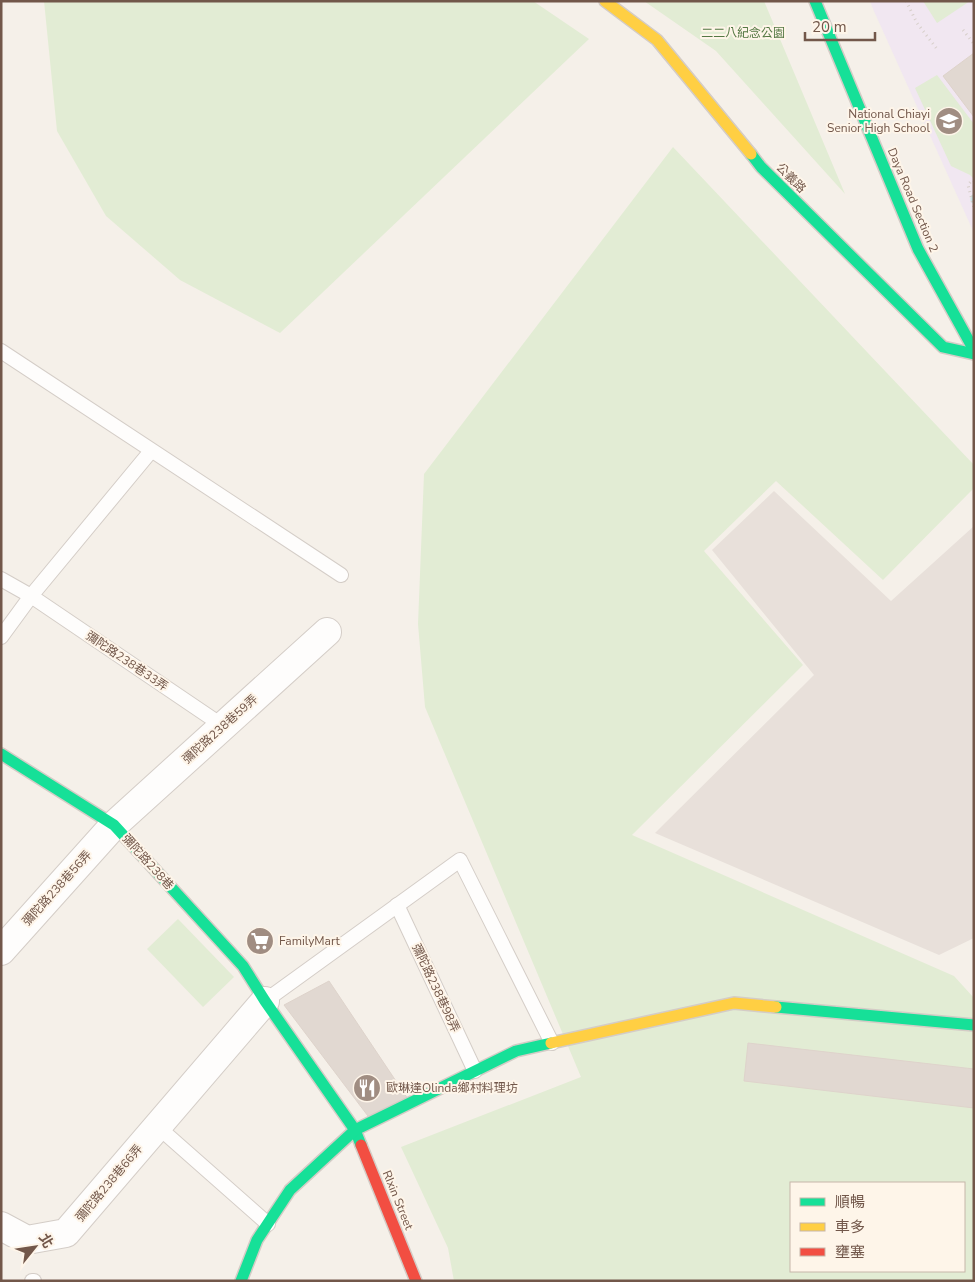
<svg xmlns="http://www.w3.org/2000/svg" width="975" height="1282" font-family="'Nunito Sans','Noto Sans TC',sans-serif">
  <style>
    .industrial { fill: #e8e0da }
    .education { fill: #f1e7f1 }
    .green { fill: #e2ecd4; fill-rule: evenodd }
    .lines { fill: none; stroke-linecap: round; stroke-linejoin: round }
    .stream { stroke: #cbe4e5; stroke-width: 7 }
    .building { fill: #e1d8d1; stroke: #ded3cb }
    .lane-casing { stroke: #d4cdc7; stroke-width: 16 }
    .street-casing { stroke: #d4cdc7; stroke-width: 30 }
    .fast-casing { stroke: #d4ccc6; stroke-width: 14 }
    .slow-casing { stroke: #d4ccc6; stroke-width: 14 }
    .jam-casing { stroke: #d4ccc6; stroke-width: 14 }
    .path { stroke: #d7cfca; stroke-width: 3; stroke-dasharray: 1 4; stroke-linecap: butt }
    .lane { stroke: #fefdfc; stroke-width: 14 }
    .street { stroke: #fefdfc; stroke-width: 28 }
    .fast { stroke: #16e098; stroke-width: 11 }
    .slow { stroke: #ffcf43; stroke-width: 11 }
    .jam { stroke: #f24e42; stroke-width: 11 }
    .labels { text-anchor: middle; stroke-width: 4; stroke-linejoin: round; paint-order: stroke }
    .park-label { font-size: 12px; fill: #547843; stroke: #fef5e9 }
    .poi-label { font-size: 12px; fill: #72574a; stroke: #fef5e9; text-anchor: start }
    .street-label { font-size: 12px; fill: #72574a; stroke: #fef5e9 }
  </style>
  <rect width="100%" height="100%" fill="#f5f0e9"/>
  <!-- industrial -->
  <polygon class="industrial" points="774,491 891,601 974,526 974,938 939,955 655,833 814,675 712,550"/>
  <!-- education -->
  <polygon class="education" points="870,1 974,1 974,233 873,9"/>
  <!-- green -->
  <g class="green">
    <polygon points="44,1 533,1 589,39 280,333 180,280 106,216 57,131"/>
    <polygon points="644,1 764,1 845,194 716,51"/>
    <polygon points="923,1 970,1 937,23"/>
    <polygon points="937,75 974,124 974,179 970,175 951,166 915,88"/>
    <path d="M673,147L974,465V488L883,580L776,481L704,551L803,665L632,835L954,976L974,998V1281H454L448,1248L401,1147L581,1077L425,707L418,624L424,474ZM791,1183H964V1271H791Z"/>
    <polygon points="178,919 234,977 203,1007 147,949"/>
  </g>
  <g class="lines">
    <!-- stream -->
    <polyline class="stream" points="974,198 974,200"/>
  </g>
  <!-- building -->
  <g class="building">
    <polygon points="974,53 974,117 943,76"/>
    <polygon points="329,981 410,1102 371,1120 284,1005"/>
    <polygon points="748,1043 974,1069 974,1108 744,1081"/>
  </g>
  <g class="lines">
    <!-- lane casing -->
    <g class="lane-casing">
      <g id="lane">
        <polyline points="1,351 341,575"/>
        <polyline points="1,579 31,596 223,726"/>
        <polyline points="1,637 31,596 151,451"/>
        <polyline points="397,905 475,1071"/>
        <polyline points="265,1001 460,860 552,1043"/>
        <polyline points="157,1126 268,1224"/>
        <polyline points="32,1281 34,1281"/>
      </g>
    </g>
    <!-- street casing -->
    <g class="street-casing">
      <g id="street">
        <polyline points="1,951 114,825 327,632"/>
        <polyline points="1,1226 27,1240 66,1233 265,1001"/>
      </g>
    </g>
    <!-- fast casing -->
    <g class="fast-casing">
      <g id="fast">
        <polyline points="815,1 918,249 974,350"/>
        <polyline points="751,154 761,167 943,347 974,354"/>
        <polyline points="1,754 114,825 243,966 265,1001 355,1130 361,1145"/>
        <polyline points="776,1007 974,1025"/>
        <polyline points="241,1281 257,1240 290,1190 355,1130 516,1051 551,1043"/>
      </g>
    </g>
    <!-- slow casing -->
    <g class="slow-casing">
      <g id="slow">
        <polyline points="605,1 657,40 751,154"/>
        <polyline points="551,1043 734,1003 776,1007"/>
      </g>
    </g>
    <!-- jam casing -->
    <g class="jam-casing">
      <polyline id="jam" points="361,1145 416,1281"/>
    </g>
    <!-- path -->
    <g class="path">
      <polyline points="906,1 917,23 937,49"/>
      <polyline points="963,30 974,44"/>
      <polyline points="974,181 972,180 968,185 974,208"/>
    </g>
    <!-- lane -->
    <use href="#lane" class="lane"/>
    <!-- street -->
    <use href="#street" class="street"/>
    <!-- fast -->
    <use href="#fast" class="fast"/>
    <!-- slow -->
    <use href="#slow" class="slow"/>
    <!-- jam -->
    <use href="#jam" class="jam"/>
  </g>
  <!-- icons -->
  <defs>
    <g id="school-disc" transform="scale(1.4375)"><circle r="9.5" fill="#a08d82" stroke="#fef5e9"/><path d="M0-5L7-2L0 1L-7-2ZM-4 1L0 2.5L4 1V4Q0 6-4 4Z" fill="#fff"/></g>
    <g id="supermarket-disc" transform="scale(1.4375)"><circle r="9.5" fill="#a08d82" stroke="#fef5e9"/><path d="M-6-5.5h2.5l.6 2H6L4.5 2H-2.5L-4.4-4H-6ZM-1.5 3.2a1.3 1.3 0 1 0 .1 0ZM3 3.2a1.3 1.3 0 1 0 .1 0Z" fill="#fff"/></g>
    <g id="restaurant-disc" transform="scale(1.4375)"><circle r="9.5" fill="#a08d82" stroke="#fef5e9"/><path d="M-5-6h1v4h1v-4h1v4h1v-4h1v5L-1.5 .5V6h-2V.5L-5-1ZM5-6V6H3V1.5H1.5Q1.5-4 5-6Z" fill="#fff"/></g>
  </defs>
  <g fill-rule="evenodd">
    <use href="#school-disc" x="949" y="121"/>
    <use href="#supermarket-disc" x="260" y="941"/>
    <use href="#restaurant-disc" x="367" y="1088"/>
  </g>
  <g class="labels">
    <!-- park labels -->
    <g class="park-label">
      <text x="743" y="37">二二八紀念公園</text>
    </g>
    <!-- poi labels -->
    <g class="poi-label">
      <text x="930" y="118" text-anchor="end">National Chiayi<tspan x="930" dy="14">Senior High School</tspan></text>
      <text x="279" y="945">FamilyMart</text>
      <text x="386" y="1092">歐琳達Olinda鄉村料理坊</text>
    </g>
    <!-- street labels -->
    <g class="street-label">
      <text transform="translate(791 178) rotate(45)" y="4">公義路</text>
      <text transform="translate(913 200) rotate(67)" y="4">Daya Road Section 2</text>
      <text transform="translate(127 661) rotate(34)" y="4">彌陀路238巷33弄</text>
      <text transform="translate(220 729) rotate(-42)" y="4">彌陀路238巷59弄</text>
      <text transform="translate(148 862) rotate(48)" y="4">彌陀路238巷</text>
      <text transform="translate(57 888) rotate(-48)" y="4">彌陀路238巷56弄</text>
      <text transform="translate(436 988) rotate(65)" y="4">彌陀路238巷98弄</text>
      <text transform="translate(109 1183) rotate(-50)" y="4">彌陀路238巷66弄</text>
      <text transform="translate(398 1200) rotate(68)" y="4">RIxin Street</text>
    </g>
  </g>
  <!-- border -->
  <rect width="975" height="1282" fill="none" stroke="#72574a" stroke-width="5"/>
  <!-- legend -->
  <rect x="790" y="1182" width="175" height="90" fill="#fef5e9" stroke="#c6b6a9"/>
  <rect x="800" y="1198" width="25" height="8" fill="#16e098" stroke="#c6b6a9"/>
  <text x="835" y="1207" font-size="15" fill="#72574a">順暢</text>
  <rect x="800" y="1223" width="25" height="8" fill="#ffcf43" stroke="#c6b6a9"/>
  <text x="835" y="1232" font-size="15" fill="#72574a">車多</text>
  <rect x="800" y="1248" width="25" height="8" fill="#f24e42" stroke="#c6b6a9"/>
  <text x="835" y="1257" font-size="15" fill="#72574a">壅塞</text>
  <!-- north arrow -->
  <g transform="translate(35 1247) rotate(60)" stroke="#fef5e9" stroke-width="4" paint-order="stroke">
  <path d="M0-4L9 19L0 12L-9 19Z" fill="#72574a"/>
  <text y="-8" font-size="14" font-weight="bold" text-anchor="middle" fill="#72574a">北</text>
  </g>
  <!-- scale -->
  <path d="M805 32v8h70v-8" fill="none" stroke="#72574a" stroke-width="2.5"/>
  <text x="812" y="32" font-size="15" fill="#72574a" stroke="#fef5e9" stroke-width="4" paint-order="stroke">20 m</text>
</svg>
